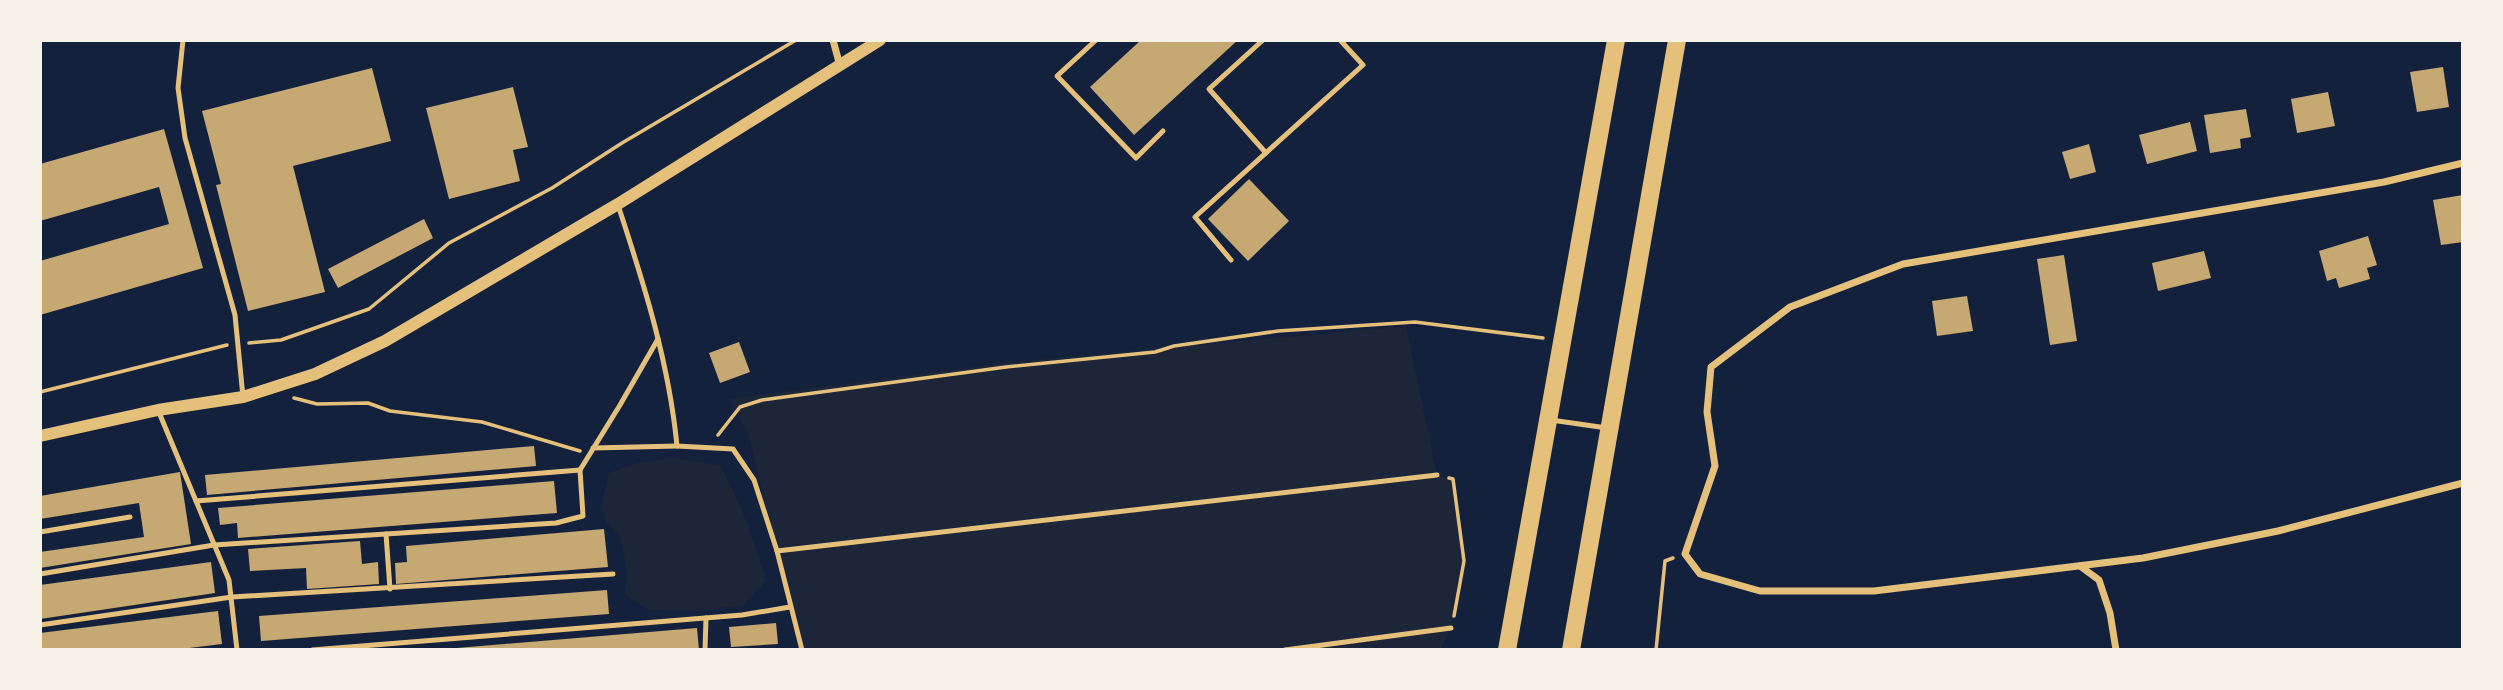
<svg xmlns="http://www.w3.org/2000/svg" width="2503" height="690" font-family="'Open Sans',sans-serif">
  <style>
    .green { fill: #1d2539 }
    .building { fill: #c6a872 }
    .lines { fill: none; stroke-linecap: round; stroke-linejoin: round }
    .path { stroke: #e5c07b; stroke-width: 3.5 }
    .service { stroke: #e5c07b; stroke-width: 5 }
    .minor { stroke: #e5c07b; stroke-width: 7 }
    .tertiary { stroke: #e5c07b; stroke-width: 12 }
    .trunk { stroke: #e5c07b; stroke-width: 18 }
  </style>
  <rect width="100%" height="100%" fill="#14213d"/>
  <!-- green -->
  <g class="green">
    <polygon points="1406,326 1437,475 1453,479 1464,561 1451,628 1440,650 804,650 790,607 748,432 729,399 1013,362"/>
    <path d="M675,458L720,465C741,503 754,540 766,581L743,605L700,611L648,610L625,594L627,571L621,538L606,522L602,502L609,473L637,463Z"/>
  </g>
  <!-- building -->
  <g class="building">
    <polygon points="1141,40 1238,40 1134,135 1090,87"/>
    <polygon points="2443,67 2449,107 2417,112 2410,72"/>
    <polygon points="372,68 391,141 293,166 325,292 248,311 216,185 221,184 202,111"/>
    <polygon points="513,87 528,147 513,150 520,181 449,199 426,108"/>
    <polygon points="2328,92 2335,126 2297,133 2291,99"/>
    <polygon points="2246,109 2251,137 2240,139 2241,148 2210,153 2204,115"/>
    <polygon points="2190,122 2197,151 2147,164 2139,135"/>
    <polygon points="164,129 203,268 40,315 40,261 169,224 159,187 40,221 40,164"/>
    <polygon points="2089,144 2096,172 2070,179 2062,152"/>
    <polygon points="1249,179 1289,221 1248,261 1208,219"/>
    <polygon points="2463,195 2463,242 2441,245 2433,200"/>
    <polygon points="424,219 433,238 338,288 328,269"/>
    <polygon points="2368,236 2377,265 2367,268 2370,279 2339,288 2336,278 2327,281 2319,251"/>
    <polygon points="2204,251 2211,278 2158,291 2152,263"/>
    <polygon points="2064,255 2077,341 2050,345 2037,259"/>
    <polygon points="1967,296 1973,331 1937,336 1932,301"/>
    <polygon points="739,342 750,372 720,383 709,353"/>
    <polygon points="534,446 536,466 207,495 205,475"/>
    <polygon points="180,472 191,544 40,568 40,552 144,537 139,503 40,519 40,496"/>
    <polygon points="554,481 557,513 238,538 237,523 220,525 218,508"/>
    <polygon points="604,529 608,567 396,584 395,563 407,562 406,546"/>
    <polygon points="360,541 362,564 378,562 379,584 307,589 306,568 250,571 248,549"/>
    <polygon points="211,562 215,593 40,619 40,585"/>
    <polygon points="607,590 609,614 261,641 259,616"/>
    <polygon points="218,611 222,644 173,650 40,650 40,633"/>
    <polygon points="776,623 778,644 731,647 729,627"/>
    <polygon points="697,628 699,650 457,650 457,648"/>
  </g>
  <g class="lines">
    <!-- path -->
    <g class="path">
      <polyline points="249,343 281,340 369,309 449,243 552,188 622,143 796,40"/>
      <polyline points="40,392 227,345"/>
      <polyline points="294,398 317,404 368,403 390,411 482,422 580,451"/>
      <polyline points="718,435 740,407 762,400 1006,367 1155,352 1174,346 1278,331 1415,322 1543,338"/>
      <polyline points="1449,478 1453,479 1464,561 1454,616"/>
      <polyline points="1656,650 1665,561 1673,558"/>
    </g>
    <!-- service -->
    <g class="service">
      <polyline points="183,40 178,88 185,138 235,315 243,397"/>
      <polyline points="1096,40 1057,76 1136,158 1163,131"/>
      <polyline points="1263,40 1209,89 1266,153"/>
      <path d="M618,205C644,284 669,363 677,446L733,449L754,480L777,551L802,650"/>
      <polyline points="1231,260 1195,217 1363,65 1340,40"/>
      <polyline points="158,410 229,580 237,650"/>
      <polyline points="1551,420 1607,428"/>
      <polyline points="593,448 677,446"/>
      <polyline points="196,501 580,470"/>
      <polyline points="40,532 130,517"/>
      <polyline points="386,534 390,589"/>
      <polyline points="777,551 1437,475"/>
      <polyline points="40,574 214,545 556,523 583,516 580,470 620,405 658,339"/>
      <polyline points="40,625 232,597 613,574"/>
      <polyline points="312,650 742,615 790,607"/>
      <polyline points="705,650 706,618"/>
      <polyline points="1285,650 1451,628"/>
    </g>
    <!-- minor -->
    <g class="minor">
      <polyline points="833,40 840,66"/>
      <polyline points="2463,163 2384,182 1903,264 1790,307 1711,367 1707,412 1715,466 1685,554 1700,574 1760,591 1874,591 2143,558 2278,531 2463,483"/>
      <polyline points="2080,566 2099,580 2110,613 2116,650"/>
    </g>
    <!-- tertiary -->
    <polyline class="tertiary" points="40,436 158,410 243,397 315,374 385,341 618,204 880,40"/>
    <!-- trunk -->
    <g class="trunk">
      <polyline points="1507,650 1616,40"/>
      <polyline points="1571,650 1677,40"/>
    </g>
  </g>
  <!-- border -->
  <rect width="2503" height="690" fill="none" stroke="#f6f1e7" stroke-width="84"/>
</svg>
